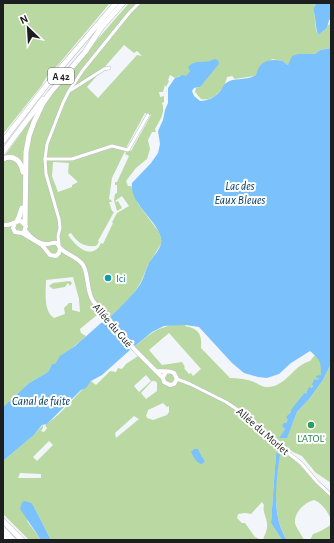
<svg xmlns="http://www.w3.org/2000/svg" width="334" height="543" font-family="'Alegreya Sans',sans-serif">
  <style>
    .green { fill: #bad8a2; fill-rule: evenodd }
    .water { fill: #7bc2fc }
    .lines { fill: none; stroke-linecap: round; stroke-linejoin: round }
    .street-casing { stroke: #babec2; stroke-width: 4 }
    .secondary-casing { stroke: #babec2; stroke-width: 5 }
    .highway-casing { stroke: #babec2; stroke-width: 6 }
    .street { stroke: #fff; stroke-width: 3 }
    .secondary { stroke: #fff; stroke-width: 4 }
    .highway { stroke: #fff; stroke-width: 5 }
    .culture-dot { fill: #0f9aa8; stroke: #fff; stroke-width: 1.5 }
    .leisure-dot { fill: #2e9e5b; stroke: #fff; stroke-width: 1.5 }
    .labels { text-anchor: middle; stroke-width: 4; stroke-linejoin: round; paint-order: stroke }
    .shield { fill: #fff; stroke: #606262; stroke-width: 1 }
    .shield-label { font-size: 10px; font-weight: bold; fill: #1c1e1f }
    .culture-label { font-size: 11px; fill: #0d838f; stroke: #fff; text-anchor: start }
    .street-label { font-size: 11px; fill: #1c1e1f; stroke: #fff }
    .leisure-label { font-size: 11px; fill: #27864d; stroke: #fff }
    .water-label { font-size: 12px; font-style: italic; fill: #063f64; stroke: #fff }
  </style>
  <rect width="100%" height="100%" fill="#f2f6fa"/>
  <!-- green -->
  <g class="green">
    <path d="M3,3H110L58,65C51,70 46,77 42,85L3,134Z"/>
    <path d="M129,3H315L317,4L313,9C316,18 314,26 318,35L327,28L328,25L331,24V48L320,50L315,54H298L288,65L286,64L283,61L272,59L254,76L235,79L232,76L227,77C225,89 213,102 201,99L195,92L196,88L200,87L208,63L198,62L190,68V71L186,77L179,76L175,78L170,75L168,80L169,81L166,87L165,85L163,92H159L160,97L164,96V102L162,103C166,112 159,122 155,129L156,132H152L148,140L150,149L147,159L136,168L126,181L128,186H131L138,204L159,232L161,239V244L148,265L141,282L132,296L110,317L95,306L97,315L80,329L81,333L86,336C76,346 63,353 55,365L52,364L48,372L29,383L3,407V158L37,111L67,74L71,73L83,56ZM124,45L134,53L137,51L142,56L137,55L98,98L87,87ZM145,113L151,115L131,151L126,148ZM125,151L126,152L125,154L129,156L117,182H115V185H117V193L115,194L114,200L117,211L122,208L118,201L116,202L115,201L122,196L129,206L117,213L112,222L113,223L103,244L101,243C100,245 99,247 98,248C87,259 74,243 68,235L69,234L71,233C78,243 83,247 96,246L99,242L98,241L114,212L112,211L109,202H112L111,200L109,199L112,178ZM53,162L69,163L68,173L78,182L72,185V187L58,192L52,176ZM73,277L79,299L80,312L72,310V303H69L64,308L65,314L54,318C43,311 46,292 46,280Z"/>
    <polygon points="70,281 72,283 70,286 68,283 65,287 53,289 49,286 53,283"/>
    <path d="M175,325H186L185,326C199,329 202,334 201,348L230,378C239,378 246,379 254,382C259,384 263,388 269,387C286,386 294,365 310,361L315,355L317,356L321,363V375L308,392L306,394L305,392L288,416L289,420L286,423L285,429L280,438L287,437L297,412L310,398L323,380L331,364V483L315,472L302,456L293,452L274,437L275,443L299,464L319,486L331,497V519C327,511 322,503 314,500C304,503 294,512 295,523C296,528 302,535 304,540H287C271,516 277,480 276,453L271,523L282,540H263C264,536 267,531 267,527C268,519 262,513 264,505L262,502L251,514L245,513L238,514L237,518L242,523H245L255,537L262,540H51L34,507L27,521L41,540H29L3,514V461L34,435L43,425V428L41,431L44,432L47,428L45,425C58,417 69,403 80,392C84,388 87,386 91,381L96,385L110,371L116,372L118,368L122,369L126,364L138,356L132,349C147,337 155,327 175,325ZM169,333L201,369L193,376L191,373L189,374L184,368L185,367L182,362L162,365L149,350ZM146,375L151,381L139,392L134,386ZM152,381H155L157,383V391L146,399L141,393ZM163,403L167,407L169,406V412L167,415L153,420L147,418L146,415L147,414L148,410ZM134,416L139,419L116,438L115,433ZM49,441L53,445L37,461L33,457ZM20,473L41,474V478H18Z"/>
    <path d="M331,525V540H310L313,534C320,532 325,528 331,525Z"/>
  </g>
  <!-- water -->
  <g class="water">
    <path d="M317,3H331V19L329,20L327,28L318,35C315,26 316,18 313,9Z"/>
    <path d="M331,48V364L323,380L310,398L297,412L287,438H279L285,429L282,426L284,423H286L288,420L286,417L291,412V410L305,392L306,394L309,387L311,388L313,386L312,384L314,380L319,379L316,377V376L321,375C321,361 320,360 310,351L291,363L279,374L267,378L258,377L244,373L232,363L199,327L186,325L164,326L152,332L135,346L110,317C121,306 133,296 141,283C144,277 146,269 149,263C153,256 163,247 161,239C159,221 129,204 132,183L151,163L158,153L160,144L158,131L163,120L165,110L168,103V88L175,78L183,75L186,76L190,71L188,67C197,58 204,65 214,59L218,60L219,64L200,87L194,88L192,91L194,96L200,101C208,101 216,97 221,90C222,88 224,84 226,83C234,77 245,81 254,76C257,74 257,72 258,69C263,59 274,59 283,61L286,64L288,65L292,56L298,54H315L320,50Z"/>
    <polygon points="105,322 130,350 102,375 91,381 86,388 81,390 47,424 42,425 34,435 3,461 3,407 29,383 48,372 52,364 55,364 60,356 75,346 101,323"/>
    <path d="M194,449H198L202,457L205,461L202,464C197,464 193,456 191,452Z"/>
    <path d="M276,453L280,454C276,481 271,516 287,540H282L271,523Z"/>
    <polygon points="25,501 31,503 34,507 51,540 41,540 20,509 22,502"/>
  </g>
  <g class="lines">
    <!-- street casing -->
    <g class="street-casing">
      <g id="street">
        <polyline points="71,90 104,69 109,68"/>
        <polyline points="45,159 72,159 112,146 128,150 148,115"/>
        <polyline points="59,244 58,236 60,228 59,219 46,174 45,159 47,144 63,103 69,91 83,70 130,12 139,3"/>
        <polyline points="177,379 190,384 226,402 241,412 283,449 301,463 317,482 331,495"/>
      </g>
    </g>
    <!-- secondary casing -->
    <g class="secondary-casing">
      <g id="secondary">
        <path d="M15,223L13,228L15,232L22,233L42,245L50,255L56,256L59,253L60,248L57,243C53,242 51,244 47,244C39,245 29,236 25,230"/>
        <path d="M3,225C11,226 14,221 21,221L26,226L24,232"/>
        <path d="M60,248C67,255 78,257 83,265C89,275 86,290 93,301L135,350L163,378"/>
        <path d="M156,371C162,372 169,370 174,373L177,379L174,384L170,385L164,382L163,377L166,372"/>
      </g>
    </g>
    <!-- highway casing -->
    <g class="highway-casing">
      <g id="highway">
        <polyline points="100,29 123,3"/>
        <polyline points="3,141 52,78 116,3"/>
        <polyline points="3,152 43,99"/>
        <path d="M3,159C14,154 21,161 23,172"/>
        <polyline points="17,221 19,217 22,208"/>
        <polyline points="25,224 26,152 29,136 34,122 43,103 50,93 85,52 101,28"/>
        <polyline points="3,521 22,540"/>
        <polyline points="3,529 13,540"/>
        <polyline points="3,536 6,540"/>
      </g>
    </g>
    <!-- street -->
    <use href="#street" class="street"/>
    <!-- secondary -->
    <use href="#secondary" class="secondary"/>
    <!-- highway -->
    <use href="#highway" class="highway"/>
  </g>
  <!-- markers -->
  <circle class="culture-dot" cx="108" cy="278" r="4"/>
  <circle class="leisure-dot" cx="311" cy="425" r="4"/>
  <g class="labels">
    <!-- shield labels -->
    <rect class="shield" x="48" y="68" width="26" height="16" rx="3"/>
    <g class="shield-label">
      <text x="61" y="80">A 42</text>
    </g>
    <!-- culture labels -->
    <g class="culture-label">
      <text x="116" y="282">Ici</text>
    </g>
    <!-- street labels -->
    <g class="street-label">
      <text transform="translate(113 325) rotate(49)" y="4">Allée du Gué</text>
      <text transform="translate(263 431) rotate(41)" y="4">Allée du Morlet</text>
    </g>
    <!-- leisure labels -->
    <g class="leisure-label">
      <text x="311" y="442">L'ATOL'</text>
    </g>
    <!-- water labels -->
    <g class="water-label">
      <text x="240" y="190">Lac des<tspan x="240" dy="14">Eaux Bleues</tspan></text>
      <text x="41" y="405">Canal de fuite</text>
    </g>
  </g>
  <!-- border -->
  <rect width="334" height="543" fill="none" stroke="#1c1e1f" stroke-width="8"/>
  <!-- north arrow -->
  <g transform="translate(28 28) rotate(335)" stroke="#ffffff" stroke-width="3" paint-order="stroke">
  <path d="M0-3L7 15L0 10L-7 15Z" fill="#1c1e1f"/>
  <text y="-6" font-size="11" font-weight="bold" text-anchor="middle" fill="#1c1e1f">N</text>
  </g>
</svg>
